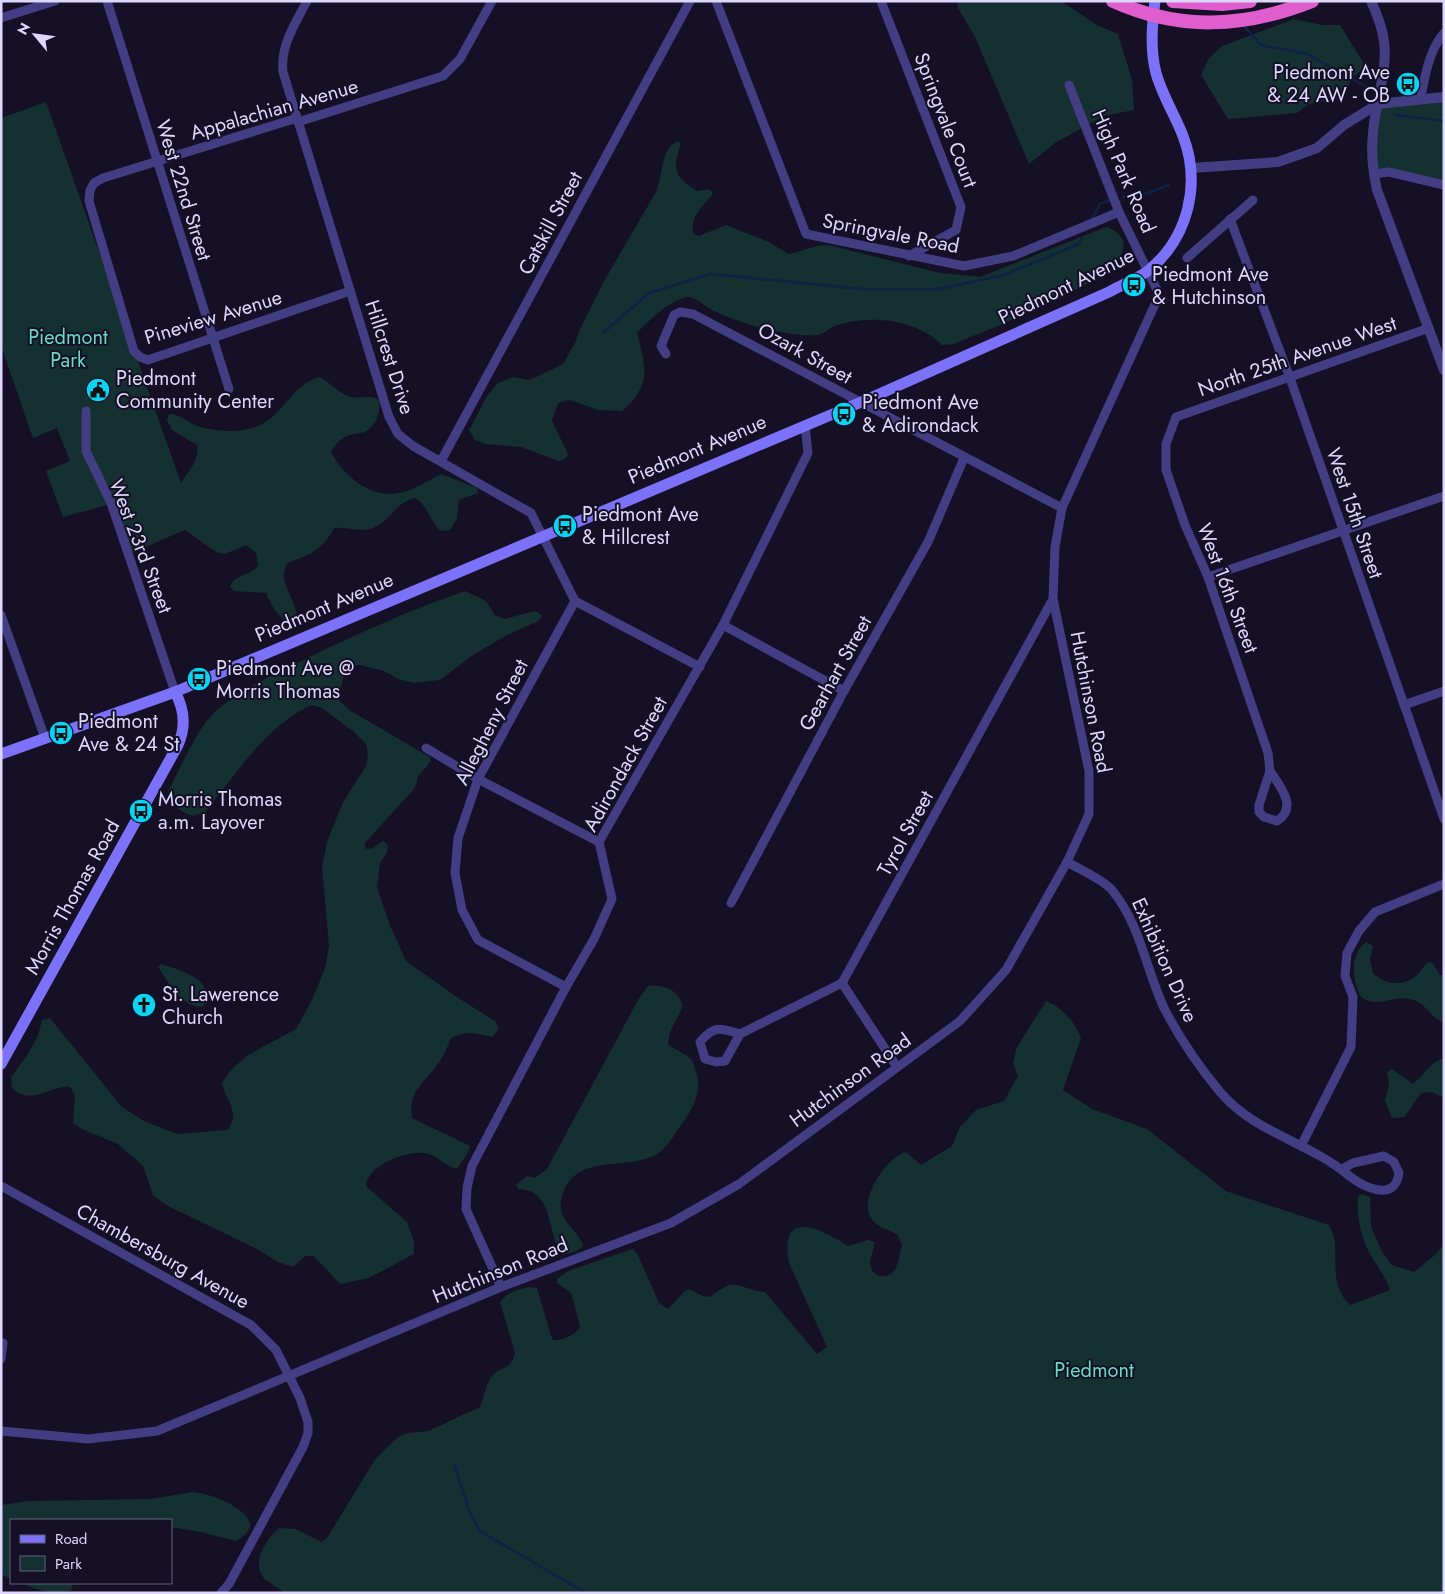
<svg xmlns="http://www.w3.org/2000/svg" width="1445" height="1594" font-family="Jost,sans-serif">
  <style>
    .green { fill: #143030 }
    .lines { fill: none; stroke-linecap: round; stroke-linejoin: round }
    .stream { stroke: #0e2147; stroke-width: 2.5 }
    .minor { stroke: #433d83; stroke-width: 9 }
    .tertiary { stroke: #433d83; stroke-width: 10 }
    .secondary { stroke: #7b72f9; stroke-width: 11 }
    .trunk { stroke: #df5dcc; stroke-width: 14 }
    .labels { text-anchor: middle; stroke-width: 4; stroke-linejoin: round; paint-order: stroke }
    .poi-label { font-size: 20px; fill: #ddd7fd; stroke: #151026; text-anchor: start }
    .street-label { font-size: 20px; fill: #ddd7fd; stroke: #151026 }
    .park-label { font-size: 20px; fill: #65dbc2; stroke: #151026 }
  </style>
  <rect width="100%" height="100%" fill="#151026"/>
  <!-- green -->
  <g class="green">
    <polygon points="957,1 1061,1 1097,25 1118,34 1132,80 1134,110 1104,116 1055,143 1029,164 975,37 958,8"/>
    <polygon points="1294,19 1322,25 1340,25 1363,62 1363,70 1351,78 1345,97 1309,104 1297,113 1228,119 1201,75 1209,58 1222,46"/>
    <polygon points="1444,97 1444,181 1374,174 1378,104"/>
    <path d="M46,102L181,483C188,471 200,460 197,445L172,430L167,420L169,414C178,413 187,422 197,426C215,432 240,433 258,426C284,416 292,383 320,377C331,383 339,394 351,397C361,399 371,394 379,400C381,411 377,425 366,431C361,434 353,433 347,436C340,439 335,445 331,452C343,475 370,499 399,493C414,491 428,480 441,474L477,488L478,493L459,500L457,519L450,530L440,531C430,520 428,506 415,498C395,502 389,524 370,529C358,532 346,527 334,528C324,549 308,556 287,563C275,586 302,601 295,623L288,625L274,609L266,593L234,591L230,587C234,574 250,576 258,566L256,553L246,545L225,554L216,552L185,530L129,554L111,504L63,517L46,471L70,461L57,428L33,438L1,346V118Z"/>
    <path d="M678,141L681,143C672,170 674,176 697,191L708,189L712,191V195C703,206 688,219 694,234L699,236L726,225L769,242L788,254C802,252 813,245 828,245L940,273L980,277L1106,227C1113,229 1120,233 1123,241C1135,278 981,331 954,344L942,345C916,319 869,314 835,326C829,328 824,334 818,335C811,336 799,335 792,334C764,330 737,322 712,310C704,306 694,295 686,297C668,302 649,320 637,333C646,368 652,385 622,411L598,410L570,400L558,403L552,421L568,454L566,458L559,461L521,447L486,444L475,440L469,430L487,396L498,383L513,377L530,380L563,364L575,343L581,327L604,281L656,192C663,176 660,149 678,141Z"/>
    <path d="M465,591L486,601L495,615L504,619L535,611L543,616L538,621L507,635L473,655L440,680L414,683L398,679L384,671L360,665L352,666L345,671L338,699L349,710L430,757L431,761L417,778V782L413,790L365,843L366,849L373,848L383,841L388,845L387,852L380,863L377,888L390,925L406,961L454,995L496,1022L499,1028L493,1037C477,1034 467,1030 451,1038C447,1048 443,1058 436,1066C423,1084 408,1092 412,1118L470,1146L468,1153L457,1169C444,1166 437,1154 423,1153C405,1151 367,1166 366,1186L407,1222L414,1241V1254L369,1278L341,1284C330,1275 324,1265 313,1256H305L293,1267L278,1262L255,1248L166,1205L153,1195L143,1166L118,1144L82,1129L73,1123L75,1095L70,1087C51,1084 32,1107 12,1088L11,1077L26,1057L38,1036L42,1020L50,1018L122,1107L144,1121L177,1134L227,1130C242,1113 225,1100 222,1083L230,1071L248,1055L296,1029L312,1000L325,968L329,946L322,867L327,842L343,802L366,766L368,755L366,744L354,732L322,708L312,705C266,725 236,775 205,812L193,816C179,811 172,806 168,792C178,772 197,730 211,716C234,692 266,679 295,664C350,637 407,611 465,591Z"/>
    <path d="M1366,942L1373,946L1370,959L1373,973C1385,985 1404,987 1417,975C1421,971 1423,967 1427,963L1432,962L1440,975L1444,976V1023C1430,1018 1426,1002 1410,999C1392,995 1377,1009 1361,997C1352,979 1349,956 1366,942Z"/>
    <path d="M161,964C179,970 217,979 204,1006C183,1011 168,981 158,967Z"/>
    <path d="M648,986C665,985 677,989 683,1006L670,1032L668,1044C675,1050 686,1054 691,1059C693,1061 694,1066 695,1069C705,1094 690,1112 677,1131C671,1140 666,1148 657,1154C625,1172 575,1152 562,1196C555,1221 579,1229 583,1246L577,1251L563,1255C546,1236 556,1190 518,1189L516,1185L527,1176L535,1178L547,1169L638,1000Z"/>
    <path d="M1046,1001C1062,1007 1075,1022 1081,1038L1063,1090L1092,1109L1147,1129L1226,1191L1329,1225C1331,1230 1335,1237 1335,1243C1336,1266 1332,1288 1350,1305L1390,1290C1387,1280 1382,1274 1377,1265C1363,1245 1356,1221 1358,1196L1362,1194L1370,1197L1371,1227L1382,1252L1392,1265L1414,1272L1435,1255L1444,1244V1593H285C278,1588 271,1584 265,1579C250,1564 266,1539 279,1528L295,1529L322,1542L327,1538L376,1458L398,1437L407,1433L428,1431L480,1407C483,1399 485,1389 489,1381C495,1366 511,1372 515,1353L500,1302C505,1293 527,1285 537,1288L551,1336L553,1340C562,1341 578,1334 580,1326L571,1293L557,1283V1279L568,1271L632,1249L637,1253L659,1303L668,1309L685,1291L689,1289L703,1296L710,1297C739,1274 735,1289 765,1292L817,1354L827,1347L789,1263C779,1208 820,1228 848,1246L868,1240L875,1242C874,1249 871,1255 870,1261C869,1275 885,1282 894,1271C898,1266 900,1252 902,1245L897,1234C888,1230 877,1227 871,1218C858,1199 887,1157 906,1152L921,1165L952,1146L960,1127L976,1110L1004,1101L1018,1076L1013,1063L1017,1047Z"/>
    <path d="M1444,1058V1098L1432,1092L1421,1093L1404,1117L1392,1118L1385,1101L1389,1083L1387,1072L1392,1069L1413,1084C1425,1075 1427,1064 1444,1058Z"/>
    <path d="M193,1492C211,1494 246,1506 251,1526L246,1534L236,1541L201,1532L171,1527V1520H11V1579L1,1574V1505L29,1501L150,1499Z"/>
    <path d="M23,1583H73L71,1591C51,1594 40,1592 23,1583Z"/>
  </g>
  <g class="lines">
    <!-- stream -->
    <g class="stream">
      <polyline points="1243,25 1261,45 1307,54 1365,86"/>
      <polyline points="1396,115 1444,121"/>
      <polyline points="1123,197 1148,193 1169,185"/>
      <polyline points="1092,219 1100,204 1109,201"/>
      <polyline points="603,333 649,293 711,274 862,289 939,289 1004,275 1079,244 1082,237"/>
      <polyline points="454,1464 470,1513 480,1531 586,1593"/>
    </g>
    <!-- minor -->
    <g class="minor">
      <polyline points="107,1 229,389"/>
      <path d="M307,1C295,24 280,46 283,72L389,417L398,434L413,446L531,513L575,601L700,667"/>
      <polyline points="716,1 806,234 964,266 1013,256 1119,212"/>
      <polyline points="881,1 961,207 956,230 909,256"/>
      <polyline points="1,18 55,1"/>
      <path d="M1421,97C1425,75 1429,51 1444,33"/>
      <polyline points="1374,174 1389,172 1444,185"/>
      <polyline points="1230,219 1290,378 1444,819"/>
      <polyline points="1187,258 1253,200"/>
      <polyline points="350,291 148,360 140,357 134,351 89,201 90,190 94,183 103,178 294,119 298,122 443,76 460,59 492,1"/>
      <polyline points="666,354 661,346 674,315 680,312 693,314 1062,508"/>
      <polyline points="86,411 86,451 111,503 175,692"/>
      <polyline points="441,461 690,1"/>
      <polyline points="1208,577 1444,496"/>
      <polyline points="1,615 45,738"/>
      <polyline points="723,625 844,691"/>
      <polyline points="1404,705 1444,691"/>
      <polyline points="426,748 478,779 599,842"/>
      <polyline points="1270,771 1268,753 1208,577 1185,525 1166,470 1166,444 1176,417 1429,328"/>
      <path d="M1270,771C1281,787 1298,808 1277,821L1264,817L1259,812V805Z"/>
      <path d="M1067,862C1079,869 1104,880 1112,890C1140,924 1146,969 1164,1008C1180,1039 1199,1067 1221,1093C1254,1132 1310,1143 1348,1175C1363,1187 1395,1203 1399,1173L1394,1162L1384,1156L1353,1163L1342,1169"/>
      <polyline points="731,903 844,691 928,542 964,458"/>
      <polyline points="842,983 897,1067"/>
      <polyline points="566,987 478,940 462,910 455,873 458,838 478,779 575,601"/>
      <path d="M740,1034C720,1028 714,1025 700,1042L705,1059L716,1062L725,1061L740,1034L842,983L1053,599"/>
      <polyline points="1301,1146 1351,1047 1353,997 1345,976 1347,953 1359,931 1375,912 1444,884"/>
      <polyline points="1,1186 251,1325 276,1350 300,1398 308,1422 308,1433 303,1447 229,1584 221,1593"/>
      <polyline points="501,1287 466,1209 467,1188 472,1166 566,987 594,939 612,899 599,842 723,625 808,453 805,426"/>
      <polyline points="1,1359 3,1343"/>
      <polyline points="1,1431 88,1439 157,1431 501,1287 671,1223 739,1184 960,1021 1006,970 1067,862 1089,814 1089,771 1053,599 1055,547 1062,508 1156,302 1158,292 1119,212 1069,85"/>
    </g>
    <!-- tertiary -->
    <g class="tertiary">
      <path d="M1371,1C1377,14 1382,27 1384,41C1388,72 1375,102 1373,133C1371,151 1373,172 1377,190L1444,370"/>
      <polyline points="1192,168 1278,162 1317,148 1344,125 1378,104 1444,97"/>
    </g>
    <!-- secondary -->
    <g class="secondary">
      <path d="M1,754L175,692L859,403L1109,292C1121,285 1138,279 1149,270C1189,237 1201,183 1183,136C1175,115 1162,95 1156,73C1150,50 1152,25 1155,1"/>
      <path d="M1,1064L178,745C186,727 185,710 175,692"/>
    </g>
    <!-- trunk -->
    <g class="trunk">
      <path d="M1113,1C1179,31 1244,28 1312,1"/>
      <polyline points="1173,1 1222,4 1250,1"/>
    </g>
  </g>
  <!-- icons -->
  <defs>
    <g id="bus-disc" transform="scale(1.25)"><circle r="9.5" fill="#0bd5f5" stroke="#151026"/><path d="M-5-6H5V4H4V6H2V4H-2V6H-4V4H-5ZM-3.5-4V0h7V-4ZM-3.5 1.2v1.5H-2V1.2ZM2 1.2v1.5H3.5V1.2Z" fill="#111"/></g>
    <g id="civic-disc" transform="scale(1.25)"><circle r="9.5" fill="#0bd5f5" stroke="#151026"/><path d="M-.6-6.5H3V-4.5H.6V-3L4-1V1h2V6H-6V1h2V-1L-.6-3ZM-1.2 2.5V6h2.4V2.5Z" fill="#111"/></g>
    <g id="church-disc" transform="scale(1.25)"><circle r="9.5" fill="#0bd5f5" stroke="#151026"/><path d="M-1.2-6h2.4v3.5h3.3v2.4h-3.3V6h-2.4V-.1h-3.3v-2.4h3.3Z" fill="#111"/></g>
  </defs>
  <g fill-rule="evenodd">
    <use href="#bus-disc" x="1408" y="84"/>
    <use href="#bus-disc" x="1134" y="285"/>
    <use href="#civic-disc" x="98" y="390"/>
    <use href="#bus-disc" x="844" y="414"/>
    <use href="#bus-disc" x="565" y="526"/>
    <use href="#bus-disc" x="199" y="679"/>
    <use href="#bus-disc" x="61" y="733"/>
    <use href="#bus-disc" x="141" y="811"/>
    <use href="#church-disc" x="144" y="1005"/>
  </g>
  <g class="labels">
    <!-- poi labels -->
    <g class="poi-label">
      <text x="1390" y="79" text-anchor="end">Piedmont Ave<tspan x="1390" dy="23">&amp; 24 AW - OB</tspan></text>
      <text x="1152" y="281">Piedmont Ave<tspan x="1152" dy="23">&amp; Hutchinson</tspan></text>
      <text x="116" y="385">Piedmont<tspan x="116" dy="23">Community Center</tspan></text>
      <text x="862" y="409">Piedmont Ave<tspan x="862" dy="23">&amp; Adirondack</tspan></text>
      <text x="582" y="521">Piedmont Ave<tspan x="582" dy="23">&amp; Hillcrest</tspan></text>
      <text x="216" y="675">Piedmont Ave @<tspan x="216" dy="23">Morris Thomas</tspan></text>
      <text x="78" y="728">Piedmont<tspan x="78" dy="23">Ave &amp; 24 St</tspan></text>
      <text x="158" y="806">Morris Thomas<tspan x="158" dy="23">a.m. Layover</tspan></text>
      <text x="162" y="1001">St. Lawerence<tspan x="162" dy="23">Church</tspan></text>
    </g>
    <!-- street labels -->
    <g class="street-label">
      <text transform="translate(274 109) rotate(-16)" y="7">Appalachian Avenue</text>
      <text transform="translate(946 120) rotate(69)" y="7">Springvale Court</text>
      <text transform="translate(1124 171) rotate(67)" y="7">High Park Road</text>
      <text transform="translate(184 190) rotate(73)" y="7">West 22nd Street</text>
      <text transform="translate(550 223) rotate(-62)" y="7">Catskill Street</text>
      <text transform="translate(891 233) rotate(11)" y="7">Springvale Road</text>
      <text transform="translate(1066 286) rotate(-26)" y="7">Piedmont Avenue</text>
      <text transform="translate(213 317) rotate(-17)" y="7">Pineview Avenue</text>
      <text transform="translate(805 353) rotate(29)" y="7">Ozark Street</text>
      <text transform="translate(1297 356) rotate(-19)" y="7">North 25th Avenue West</text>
      <text transform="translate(390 357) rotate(72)" y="7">Hillcrest Drive</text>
      <text transform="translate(697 449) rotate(-23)" y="7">Piedmont Avenue</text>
      <text transform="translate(1355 513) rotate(71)" y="7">West 15th Street</text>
      <text transform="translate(141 546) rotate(69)" y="7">West 23rd Street</text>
      <text transform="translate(1228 588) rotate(69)" y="7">West 16th Street</text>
      <text transform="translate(324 607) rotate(-23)" y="7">Piedmont Avenue</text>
      <text transform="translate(835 673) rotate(-61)" y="7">Gearhart Street</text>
      <text transform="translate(1091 702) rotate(79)" y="7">Hutchinson Road</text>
      <text transform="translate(491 722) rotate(-63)" y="7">Allegheny Street</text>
      <text transform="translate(625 764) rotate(-61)" y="7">Adirondack Street</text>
      <text transform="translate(905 833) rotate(-61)" y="7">Tyrol Street</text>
      <text transform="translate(72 897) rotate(-61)" y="7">Morris Thomas Road</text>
      <text transform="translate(1165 960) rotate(66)" y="7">Exhibition Drive</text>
      <text transform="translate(850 1080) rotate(-36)" y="7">Hutchinson Road</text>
      <text transform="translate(163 1256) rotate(29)" y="7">Chambersburg Avenue</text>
      <text transform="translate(500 1270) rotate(-22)" y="7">Hutchinson Road</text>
    </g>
    <!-- park labels -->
    <g class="park-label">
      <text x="68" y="344">Piedmont<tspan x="68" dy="23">Park</tspan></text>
      <text x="1094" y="1377">Piedmont</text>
    </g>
  </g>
  <!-- border -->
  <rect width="1445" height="1594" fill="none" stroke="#ddd7fd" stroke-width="5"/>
  <!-- legend -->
  <rect x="10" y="1519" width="162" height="65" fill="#151026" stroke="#65607c"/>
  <rect x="20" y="1535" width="25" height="8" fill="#7b72f9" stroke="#65607c"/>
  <text x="55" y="1544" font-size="15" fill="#ddd7fd">Road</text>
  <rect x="20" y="1556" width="25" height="15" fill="#143030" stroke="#65607c"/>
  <text x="55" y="1569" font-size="15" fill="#ddd7fd">Park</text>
  <!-- north arrow -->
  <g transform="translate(35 35) rotate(299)" stroke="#151026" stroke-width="4" paint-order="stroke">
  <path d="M0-4L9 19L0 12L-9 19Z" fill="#ddd7fd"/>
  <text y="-8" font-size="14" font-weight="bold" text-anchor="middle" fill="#ddd7fd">N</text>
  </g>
</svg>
